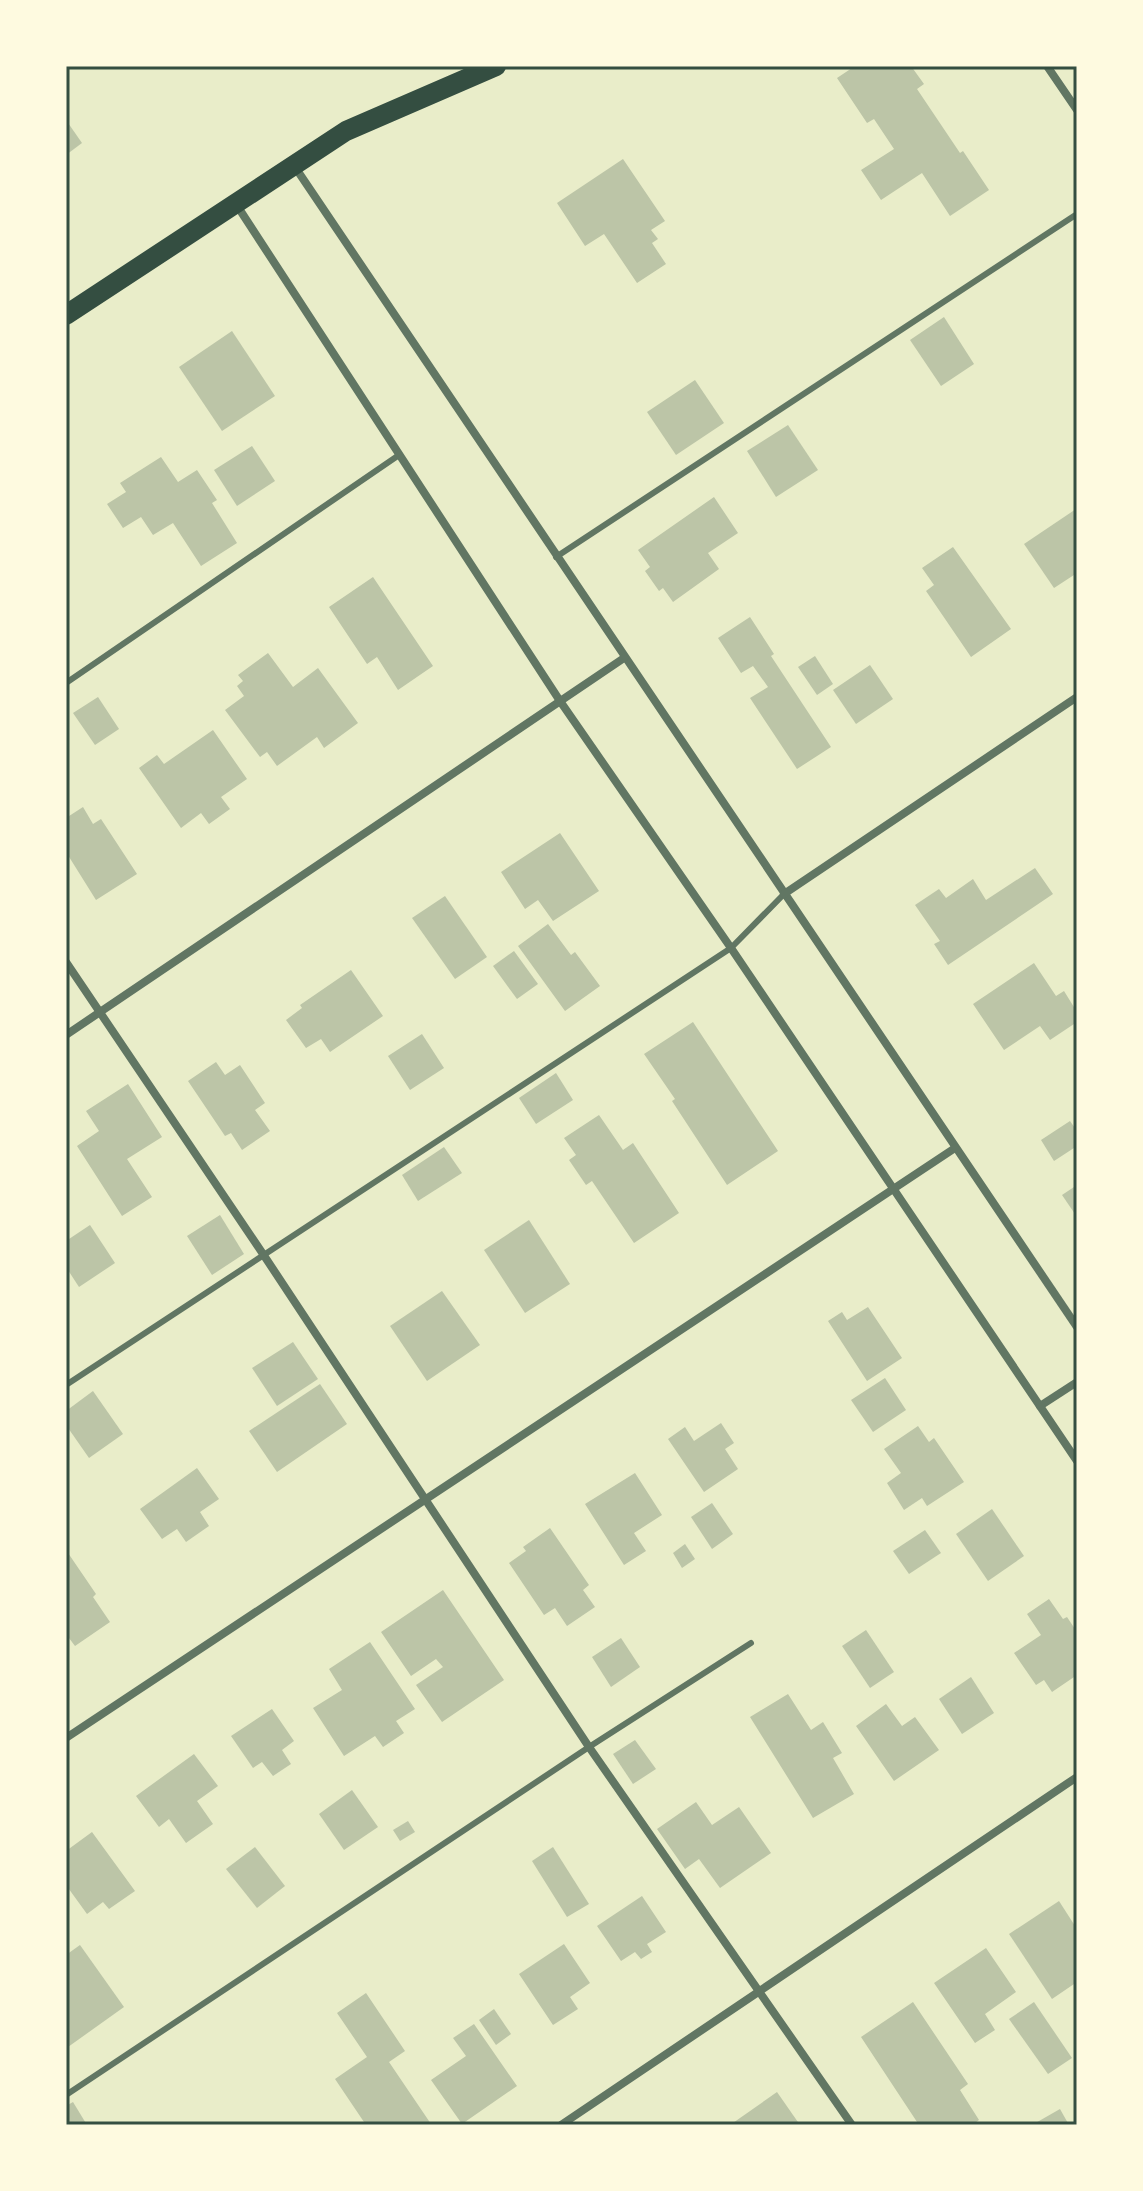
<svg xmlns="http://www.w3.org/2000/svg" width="1143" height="2191" font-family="'Noto Sans',sans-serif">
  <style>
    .building { fill: #bcc5a7 }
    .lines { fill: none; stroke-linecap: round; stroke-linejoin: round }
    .service { stroke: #617663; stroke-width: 6 }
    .minor { stroke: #617663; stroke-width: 8 }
    .primary { stroke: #344e41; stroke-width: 20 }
    .neatline { fill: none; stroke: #344e41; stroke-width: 3 }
  </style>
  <rect width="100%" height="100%" fill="#e9edc9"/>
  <!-- building -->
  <g class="building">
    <polygon points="855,66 911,66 924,84 917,89 960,153 963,151 989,190 950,216 922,173 881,200 861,170 894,149 874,119 867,123 837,78"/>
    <polygon points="66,120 82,143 66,155"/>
    <polygon points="623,159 665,221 651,230 658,239 652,243 666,264 637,283 604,234 585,246 557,203"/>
    <polygon points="944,317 974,364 941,386 910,340"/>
    <polygon points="232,331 275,396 222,431 179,367"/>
    <polygon points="695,380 724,423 676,455 647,412"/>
    <polygon points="788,425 818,470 776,497 747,451"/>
    <polygon points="252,446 275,481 237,506 214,470"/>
    <polygon points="161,457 178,482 197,470 217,500 212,503 237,543 201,566 173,523 153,535 141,517 123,528 107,504 126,492 120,483"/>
    <polygon points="714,497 738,533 708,553 719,569 673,602 663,588 659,591 645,571 650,567 638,550"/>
    <polygon points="1076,509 1077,573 1054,588 1024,544"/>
    <polygon points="953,547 1011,629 971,657 926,591 934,585 922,568"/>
    <polygon points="373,577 433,666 398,690 377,657 367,664 329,607"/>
    <polygon points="750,617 774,654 771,656 831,747 797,769 750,698 768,687 753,666 741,673 718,638"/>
    <polygon points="268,653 293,687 318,668 358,723 324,748 317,737 277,766 267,752 260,757 225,710 244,696 237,686 243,681 238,675"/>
    <polygon points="815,656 833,684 817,695 798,667"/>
    <polygon points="870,665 893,699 856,724 833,690"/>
    <polygon points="98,697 119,729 95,745 73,713"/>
    <polygon points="213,730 247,779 221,797 230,809 209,824 201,813 181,828 139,768 157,755 164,764"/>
    <polygon points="83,807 93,824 101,819 137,874 96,900 66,852 66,818"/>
    <polygon points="560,833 599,891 553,921 538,900 525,909 501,872"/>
    <polygon points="1035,868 1053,894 948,965 934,944 940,941 915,905 939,889 946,898 973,879 986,900"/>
    <polygon points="445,896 487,957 455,979 412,918"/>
    <polygon points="548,924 571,955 575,952 600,986 565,1011 518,946"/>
    <polygon points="514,951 538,984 517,999 493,966"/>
    <polygon points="1034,963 1056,996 1064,991 1077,1012 1077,1022 1050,1040 1040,1026 1004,1050 973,1004"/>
    <polygon points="351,970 383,1016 330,1052 321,1039 306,1048 286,1020 302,1008 300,1005"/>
    <polygon points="693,1022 778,1151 727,1185 672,1101 675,1099 644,1054"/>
    <polygon points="422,1034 444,1068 410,1090 388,1056"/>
    <polygon points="216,1062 225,1075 240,1065 265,1103 255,1110 270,1131 242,1150 231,1133 225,1136 188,1081"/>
    <polygon points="556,1073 573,1100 536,1124 519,1098"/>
    <polygon points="128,1084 162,1137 127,1159 152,1197 122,1216 77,1146 99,1131 86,1111"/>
    <polygon points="599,1115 623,1150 633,1143 679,1213 634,1243 592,1181 586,1185 569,1160 576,1155 564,1138"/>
    <polygon points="1070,1121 1077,1131 1077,1146 1054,1161 1041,1140"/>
    <polygon points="444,1147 462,1173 418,1201 402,1175"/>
    <polygon points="1077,1185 1077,1217 1062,1195"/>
    <polygon points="220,1215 244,1254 212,1275 187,1236"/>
    <polygon points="529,1220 570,1284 525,1313 484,1250"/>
    <polygon points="90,1225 115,1263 79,1287 66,1267 66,1241"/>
    <polygon points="442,1291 480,1345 427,1381 390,1326"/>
    <polygon points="868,1307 902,1358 867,1381 828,1321 842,1312 847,1320"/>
    <polygon points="293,1342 318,1379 277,1406 252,1368"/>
    <polygon points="885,1378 906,1410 873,1432 851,1400"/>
    <polygon points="320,1384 347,1424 277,1472 249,1431"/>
    <polygon points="93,1391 123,1434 89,1458 66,1425 66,1411"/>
    <polygon points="721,1423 734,1443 725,1449 738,1469 704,1492 668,1439 685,1427 694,1441"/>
    <polygon points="918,1426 929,1442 934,1438 964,1482 927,1506 922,1498 904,1510 887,1483 901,1473 884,1449"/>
    <polygon points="197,1468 219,1499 200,1512 209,1526 186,1542 177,1529 162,1539 140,1509"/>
    <polygon points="635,1473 662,1515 634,1533 646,1551 624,1565 585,1504"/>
    <polygon points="712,1503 733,1534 712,1549 691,1517"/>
    <polygon points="992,1509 1024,1556 988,1581 956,1534"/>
    <polygon points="550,1528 589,1585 583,1590 595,1607 567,1626 555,1608 544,1615 509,1563 526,1551 523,1547"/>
    <polygon points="925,1530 941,1553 909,1574 893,1551"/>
    <polygon points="685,1544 695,1559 682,1568 673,1553"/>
    <polygon points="66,1550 96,1594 93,1597 110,1622 75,1646 66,1634"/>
    <polygon points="443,1590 504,1680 442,1722 416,1685 443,1667 436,1659 411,1676 381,1632"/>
    <polygon points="1049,1599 1063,1619 1067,1617 1077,1632 1077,1675 1052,1692 1044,1680 1036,1685 1014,1653 1041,1635 1027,1614"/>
    <polygon points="866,1630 894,1672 870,1688 842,1646"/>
    <polygon points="621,1638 640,1667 611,1687 592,1657"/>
    <polygon points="370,1642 415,1709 396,1721 404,1733 383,1747 375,1736 344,1756 313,1708 342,1690 329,1669"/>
    <polygon points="971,1677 994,1713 962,1734 939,1699"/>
    <polygon points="788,1694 811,1730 823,1722 842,1753 833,1758 854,1794 813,1818 750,1717"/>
    <polygon points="886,1704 902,1726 915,1717 939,1750 894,1781 856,1726"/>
    <polygon points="272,1709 294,1741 282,1750 291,1764 273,1776 262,1762 253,1768 231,1736"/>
    <polygon points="635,1740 656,1769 633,1784 613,1754"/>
    <polygon points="194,1754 218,1786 197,1801 213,1824 186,1843 169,1819 159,1827 136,1796"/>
    <polygon points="352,1790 378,1827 344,1850 319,1814"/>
    <polygon points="696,1802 712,1825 739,1807 771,1853 720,1888 699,1859 685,1869 657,1829"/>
    <polygon points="408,1821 415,1832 400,1841 393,1830"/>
    <polygon points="92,1832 135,1891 109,1909 103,1902 87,1914 66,1885 66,1851"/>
    <polygon points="255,1847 285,1886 257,1908 226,1869"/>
    <polygon points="553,1847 589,1904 567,1917 532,1861"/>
    <polygon points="642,1896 666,1932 647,1944 652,1952 641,1959 635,1952 621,1961 597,1926"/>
    <polygon points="1059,1901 1077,1929 1077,1982 1052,1999 1009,1934"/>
    <polygon points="564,1944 590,1983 570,1997 578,2009 553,2025 519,1974"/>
    <polygon points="80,1945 124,2007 68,2047 66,1955"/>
    <polygon points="986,1948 1016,1992 985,2014 995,2030 975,2043 934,1983"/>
    <polygon points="366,1993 405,2051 389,2062 431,2124 429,2125 366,2125 335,2079 367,2057 337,2013"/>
    <polygon points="913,2002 968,2084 960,2090 979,2120 972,2125 919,2125 861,2037"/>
    <polygon points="1034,2002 1072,2058 1048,2074 1009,2019"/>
    <polygon points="494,2009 511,2034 496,2045 479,2020"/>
    <polygon points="474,2024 517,2086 462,2124 431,2080 466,2056 453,2038"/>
    <polygon points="777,2092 800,2125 730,2125"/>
    <polygon points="73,2102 87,2125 66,2125 66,2106"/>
    <polygon points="1060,2109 1069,2125 1032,2125"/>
  </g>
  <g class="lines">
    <!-- service -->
    <g class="service">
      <polyline points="556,557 1077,214"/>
      <polyline points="66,683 399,455"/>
      <polyline points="66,1385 731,948 784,894"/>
      <polyline points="66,2095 589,1747 751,1643"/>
    </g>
    <!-- minor -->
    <g class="minor">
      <polyline points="1047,66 1077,110"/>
      <polyline points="295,167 1077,1327"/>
      <polyline points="236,204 560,701 731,948 1077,1461"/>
      <polyline points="784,894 1077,697"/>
      <polyline points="66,962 263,1254 589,1747 852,2125"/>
      <polyline points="66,1035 624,658"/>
      <polyline points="1040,1406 1077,1382"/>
      <polyline points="66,1738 955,1148"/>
      <polyline points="561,2125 1077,1777"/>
    </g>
    <!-- primary -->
    <polyline class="primary" points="66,315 346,131 496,66"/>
  </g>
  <!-- border -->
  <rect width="1143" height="2191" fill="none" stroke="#fefae0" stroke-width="136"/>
  <rect x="68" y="68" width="1007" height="2055" class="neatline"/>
</svg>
